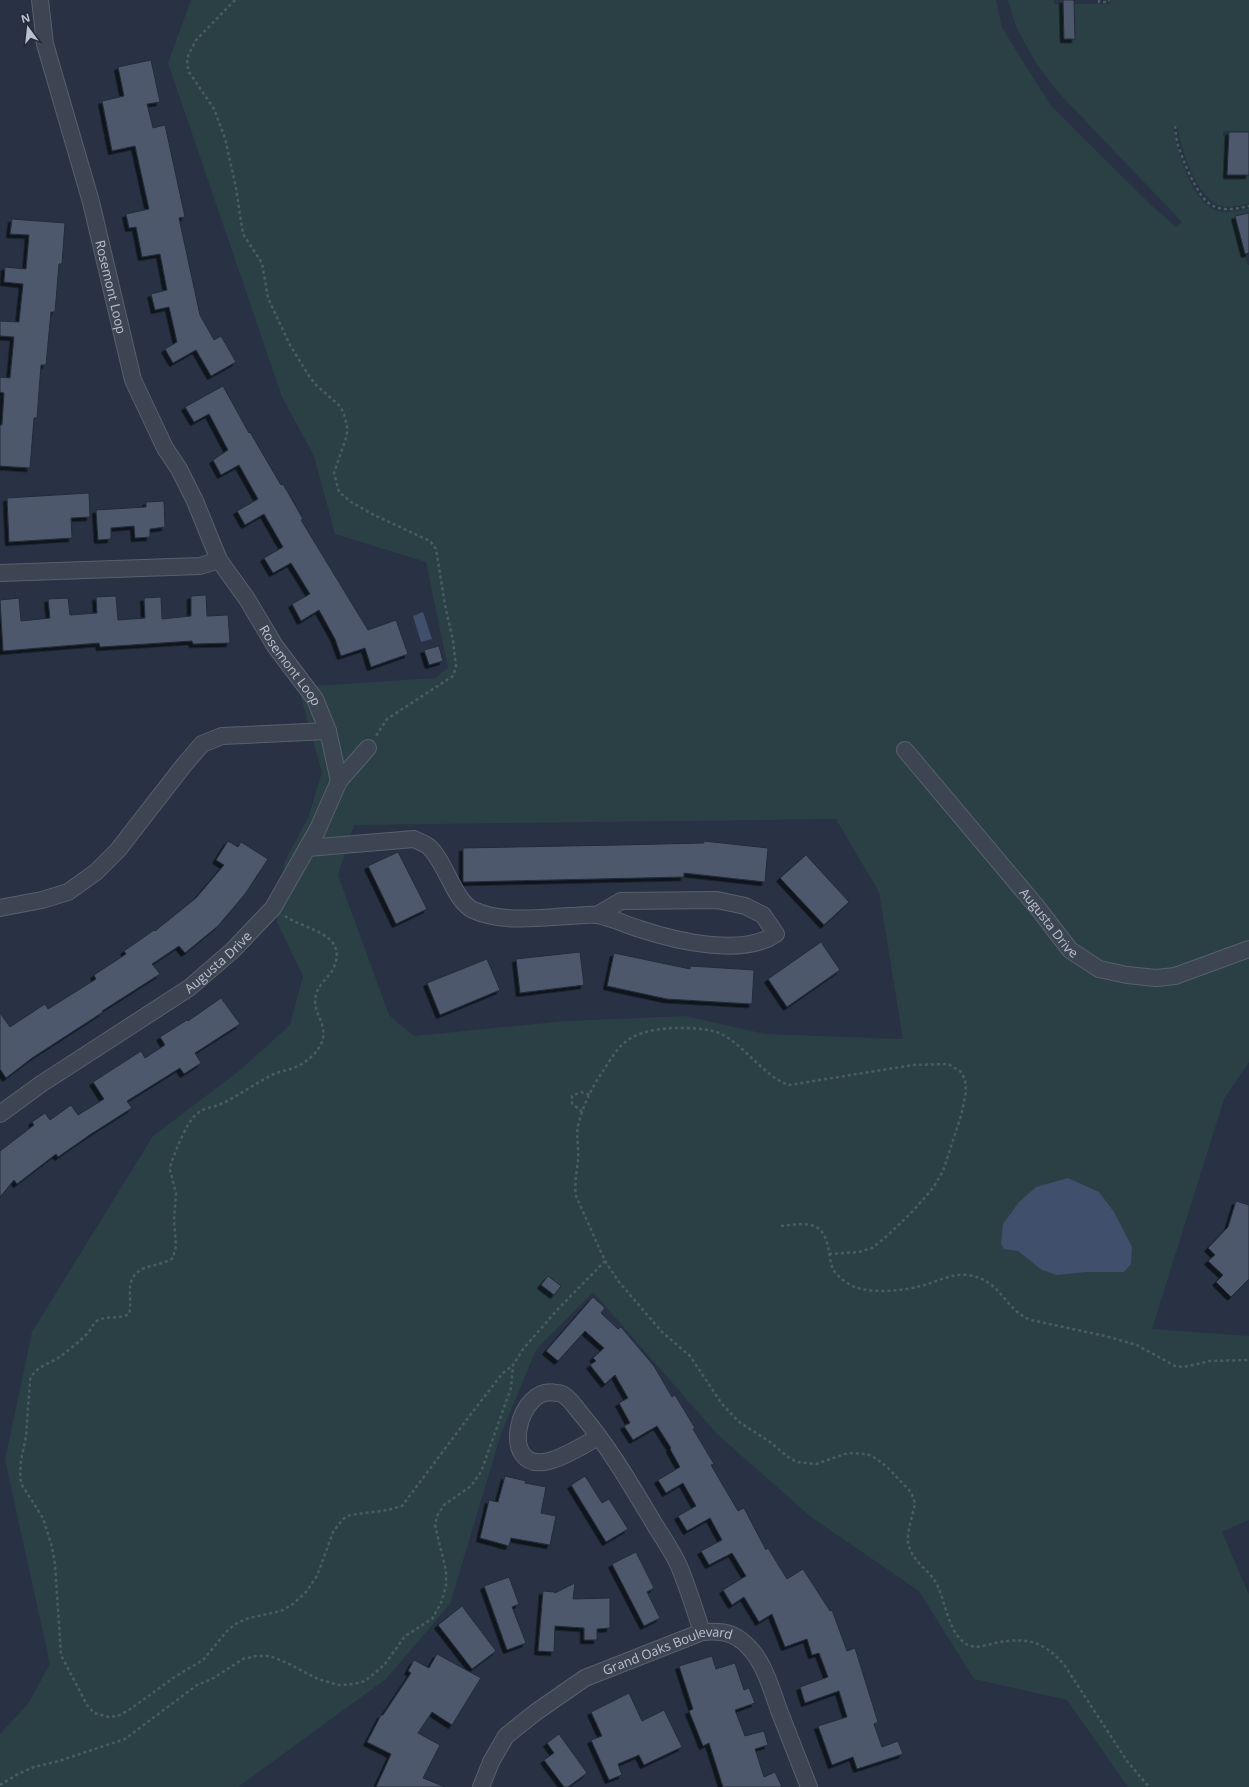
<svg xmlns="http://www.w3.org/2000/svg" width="1249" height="1787" font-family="'Open Sans',sans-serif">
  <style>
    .green { fill: #2a4045; fill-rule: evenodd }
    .water { fill: #3f4f6c }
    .building { fill: #4e596d; stroke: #232c3b; filter: url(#shadow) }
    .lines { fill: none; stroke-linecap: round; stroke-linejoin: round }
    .minor-casing { stroke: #58606e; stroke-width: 18 }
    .path { stroke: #495d61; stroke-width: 2.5; stroke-dasharray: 3 3; stroke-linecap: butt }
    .minor { stroke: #3d4553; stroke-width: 16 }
    .labels { text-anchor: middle; stroke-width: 3; stroke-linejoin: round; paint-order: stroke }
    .street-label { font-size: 13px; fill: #bac0cd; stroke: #212a39 }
  </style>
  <defs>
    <filter id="shadow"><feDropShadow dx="-3.5" dy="3.5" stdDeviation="0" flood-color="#0009"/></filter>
  </defs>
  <rect width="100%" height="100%" fill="#283244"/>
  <!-- green -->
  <path class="green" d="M191,0H996L1002,28L1051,106L1152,206L1176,227L1182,222L1057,91L1036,63L1016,27L1008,0H1054V4H1109L1111,0H1249V132L1223,131V136H1228L1227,175H1249V203C1239,206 1229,209 1218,205C1196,196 1181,149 1177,127L1173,126C1176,149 1192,201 1215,210C1227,214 1238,211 1249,208V213L1235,217L1248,265H1249V1062L1224,1099L1152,1329L1249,1336V1520L1222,1532L1249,1595V1787H1128L1067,1700L974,1679L919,1591L811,1517L717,1434L593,1292L536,1350L501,1434L450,1604L386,1679L238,1787H0V1734L28,1704L50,1664L5,1460L32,1332L153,1136L239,1071L290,1025L303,976L277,922L285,861L308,818L322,772L298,687L435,678L448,668L426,562L335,534L314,456L282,397L168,63ZM836,819L879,892L903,1039L765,1034L685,1016L566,1021L414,1036L389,1015L338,875L354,825Z"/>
  <!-- water -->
  <g class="water">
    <polygon points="423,612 432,639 421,642 413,616"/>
    <polygon points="1068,1178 1099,1192 1114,1212 1132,1247 1131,1264 1124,1272 1086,1272 1057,1275 1042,1270 1018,1251 1004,1249 1001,1244 1003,1224 1019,1202 1036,1187"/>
  </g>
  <!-- building -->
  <g class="building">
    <polygon points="1063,0 1074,0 1075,39 1064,39"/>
    <polygon points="151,60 160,102 147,104 153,128 165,125 185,217 179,218 200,315 214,340 221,336 236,362 211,376 196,350 173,363 165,349 177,342 169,307 155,310 151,294 167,290 160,254 142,257 136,227 129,228 126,214 149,209 135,146 112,151 102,101 124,96 118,67"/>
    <polygon points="1229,132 1249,132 1249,175 1227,175"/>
    <polygon points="1249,213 1249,253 1245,254 1235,216"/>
    <polygon points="12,219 65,223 62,264 59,264 55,312 51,312 46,365 41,365 37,418 34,418 30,468 0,466 0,425 2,425 4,393 0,392 0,377 10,378 14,337 0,336 0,321 19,322 23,284 4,282 5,267 26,269 29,235 10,234"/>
    <polygon points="223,386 249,433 250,432 281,485 283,484 303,519 301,520 368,630 396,620 408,654 371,667 365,648 341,656 335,639 319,610 301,621 292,604 310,594 291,563 273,573 264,558 283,547 264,514 245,525 237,511 258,499 239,465 221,475 213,460 228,450 209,414 194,422 185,407"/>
    <polygon points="89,493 90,517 71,518 72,538 9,542 7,498"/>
    <polygon points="164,501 165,527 150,529 150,537 135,538 134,526 111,528 111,539 98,540 96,510 146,507 146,502"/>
    <polygon points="206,595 207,616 228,615 230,643 193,644 192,641 100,647 99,643 3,651 0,600 19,598 21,621 50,618 48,599 68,598 70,615 97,613 96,597 116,596 118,620 145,618 144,598 161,597 162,619 191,616 191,596"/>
    <polygon points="439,646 443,661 429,665 424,650"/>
    <polygon points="228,841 238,847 241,842 268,859 245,894 218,926 185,953 179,946 152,964 160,974 102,1011 103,1012 32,1058 6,1078 0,1069 0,1013 10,1027 45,1004 48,1009 96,979 94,975 126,954 124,951 154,930 155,931 196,898 224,865 216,860"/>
    <polygon points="704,841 768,848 765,882 684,873 684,877 463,882 463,848 619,845 704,843"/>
    <polygon points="398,852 427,909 396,924 368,866"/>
    <polygon points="806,855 849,902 824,925 780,878"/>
    <polygon points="821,942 840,970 787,1007 768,979"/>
    <polygon points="580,952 584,985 520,993 516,959"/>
    <polygon points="614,953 690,969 690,966 754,970 752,1004 667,999 607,986"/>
    <polygon points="487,959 500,990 440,1015 427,983"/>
    <polygon points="221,998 240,1024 195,1053 201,1063 184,1074 180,1068 127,1101 132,1108 91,1134 58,1157 56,1154 17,1184 14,1180 0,1197 0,1151 34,1125 32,1122 45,1113 50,1120 71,1105 78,1115 104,1099 93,1082 141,1051 145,1058 165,1045 160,1037 187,1020 188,1021"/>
    <polygon points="1236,1201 1249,1205 1249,1279 1231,1297 1216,1282 1223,1275 1208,1261 1215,1255 1208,1248 1228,1227"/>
    <polygon points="548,1276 561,1286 554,1295 541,1285"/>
    <polygon points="593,1297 605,1308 601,1313 618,1329 621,1327 654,1366 672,1397 675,1395 695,1428 693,1429 714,1464 711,1465 738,1511 744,1508 766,1550 768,1548 787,1579 803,1569 830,1611 832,1610 847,1651 855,1648 878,1722 874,1724 882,1747 898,1741 903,1754 857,1769 853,1757 832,1765 818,1726 847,1717 839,1691 805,1703 800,1687 828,1677 819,1653 812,1655 807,1639 785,1647 772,1614 759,1622 744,1597 732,1605 723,1590 746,1576 732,1553 709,1565 701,1551 722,1540 710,1518 687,1531 678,1516 696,1506 683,1483 666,1493 658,1480 680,1467 670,1449 671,1448 657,1426 633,1440 624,1426 630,1423 619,1403 628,1398 615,1375 605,1384 590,1365 596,1361 593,1358 604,1348 585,1331 558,1361 546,1351"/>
    <polygon points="505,1476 526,1481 525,1483 546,1487 541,1513 556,1516 550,1545 511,1538 509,1546 480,1538 489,1500 498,1502"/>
    <polygon points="585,1476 602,1503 609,1499 628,1529 606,1542 571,1485"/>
    <polygon points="636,1552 654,1588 647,1592 660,1618 644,1626 612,1564"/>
    <polygon points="509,1577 519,1604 512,1607 526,1643 507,1650 484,1586"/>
    <polygon points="575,1583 573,1599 610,1598 610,1628 597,1629 597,1640 584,1640 584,1628 555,1626 554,1652 538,1651 543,1591 554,1592 555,1593"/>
    <polygon points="462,1606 496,1651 472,1669 438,1625"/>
    <polygon points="437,1654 481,1678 452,1725 432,1712 418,1733 440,1745 423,1778 445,1787 376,1787 391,1754 367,1742 381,1715 383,1715 411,1673 408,1671 414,1660 429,1668"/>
    <polygon points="712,1656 716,1669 735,1663 744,1690 749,1688 755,1703 735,1710 745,1736 764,1731 768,1745 755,1749 764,1777 775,1772 782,1787 723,1787 709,1743 703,1746 689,1711 693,1709 679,1666"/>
    <polygon points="629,1693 642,1721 664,1710 682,1747 644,1765 639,1755 618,1764 622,1775 609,1780 591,1740 602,1736 591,1712"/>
    <polygon points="559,1734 587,1773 568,1787 564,1787 544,1760 554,1753 547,1743"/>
  </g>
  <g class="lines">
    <!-- minor casing -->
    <g class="minor-casing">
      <g id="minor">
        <path id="s1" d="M40,0L45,44L91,202L133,380L165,448L179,469L195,501L219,560L247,599L275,646L315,699L328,731L339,781"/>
        <polyline points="0,573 200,566 219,560"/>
        <path id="s2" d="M905,750L1037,907L1070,950L1099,969L1127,975L1156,978L1175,976L1249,949"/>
        <path d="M307,848L414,839C418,841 424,843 428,846C445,860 454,901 473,910C502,923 538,918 569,916C578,916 588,914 597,915C611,917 626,925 640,929C676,941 742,957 776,934L763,915L745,906L717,900L621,901L597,915"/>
        <polyline points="0,908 42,900 68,892 96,872 118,850 184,765 202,744 222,736 328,731"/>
        <path id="s3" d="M0,1114L41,1084L189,988L233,950L273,908L318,829L339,781L368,748"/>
        <path d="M598,1437C584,1445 565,1457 549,1461C497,1474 518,1383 556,1393C559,1393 563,1394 565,1396C571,1400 576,1408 581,1414C610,1448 632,1487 655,1525C663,1538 673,1552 679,1566C688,1588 695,1610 702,1632"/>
        <path id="s4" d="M481,1787L491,1762L506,1736L536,1712L585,1678L702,1632C717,1631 730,1631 742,1641C764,1658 771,1689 780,1713C790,1738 799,1762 809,1787"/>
      </g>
    </g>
    <!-- path -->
    <g class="path">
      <polyline points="235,0 196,40 188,56 187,64 189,72 214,109 225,138 236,188 243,234 262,263 268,298 274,311 290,345 309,376 316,385 340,406 344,414 347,426 347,435 334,473 339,492 351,502 374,515 430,541 436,549 445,605 453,640 456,667 453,676 387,719 376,736"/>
      <polyline points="1099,0 1099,2 1108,2 1109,0"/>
      <path d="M1175,126C1176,132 1176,139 1178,145C1183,160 1197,196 1210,204C1222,212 1236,209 1249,206"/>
      <path d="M285,916C305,930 348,933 334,967C330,977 318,984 316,995C311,1013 330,1025 321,1044C317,1053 309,1059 302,1064C294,1069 285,1070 276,1073C257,1082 240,1095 221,1104C213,1107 204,1108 198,1113C186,1122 177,1149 171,1163L170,1170L176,1193L174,1220L176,1246L173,1258C159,1268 137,1263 131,1282C128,1292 132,1304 129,1314C119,1320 108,1315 99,1320C92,1323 92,1329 87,1334C79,1342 70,1349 61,1356C50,1364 34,1367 30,1380L26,1437L21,1460L20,1478L22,1485L43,1518L52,1547L55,1564L61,1655L87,1705L94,1713L109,1717L118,1716L129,1710L176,1676L203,1660L228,1630L237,1623L249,1618L281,1611L293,1604L306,1592L317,1576L333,1532L343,1519L350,1515L388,1510L402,1506L471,1414L502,1374L513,1365"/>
      <polyline points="582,1112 572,1103 572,1096 581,1092 590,1095"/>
      <path d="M781,1226C791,1225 802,1223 811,1225C831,1230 827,1255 833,1269C837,1277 849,1285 857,1288C876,1293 902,1291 921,1286C936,1282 952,1273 968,1275C1002,1280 1004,1310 1031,1320L1105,1336L1137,1345L1175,1366L1184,1367L1210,1361L1249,1360"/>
      <path d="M829,1254L859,1252L872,1248L887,1236L911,1213L933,1188L943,1171L961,1116L966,1092L965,1079L960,1071L948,1064L913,1065L789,1085C764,1078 739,1037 713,1031C689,1026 642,1025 623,1044C615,1051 609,1062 603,1071C592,1087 582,1107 578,1126C576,1137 579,1149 578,1160C577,1172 574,1183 576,1196L605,1261L619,1282L662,1332L690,1356L722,1404L739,1422L770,1442L788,1457L797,1462L816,1464L848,1453L867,1454L877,1459L888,1468L911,1492L915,1503C913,1515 907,1530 908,1542C911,1563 931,1569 938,1587C946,1604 950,1640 971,1646C978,1648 987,1645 995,1643C1026,1637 1043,1640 1065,1666L1127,1761L1149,1787"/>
      <polyline points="0,1785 18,1774 34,1767 59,1761 125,1739 197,1685 212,1679 243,1659 256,1656 270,1656 287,1663 318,1679 338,1685 354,1684 365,1681 376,1672 385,1664 405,1636 432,1619 441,1603 446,1586 446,1571 435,1525 437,1516 444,1505 471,1486 481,1472 511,1388 513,1365 523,1349 558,1309 605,1261"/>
    </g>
    <!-- minor -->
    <use href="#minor" class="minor"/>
  </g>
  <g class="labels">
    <!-- street labels -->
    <g class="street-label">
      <text dy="5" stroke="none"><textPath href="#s1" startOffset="296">Rosemont Loop</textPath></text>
      <text dy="5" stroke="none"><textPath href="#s1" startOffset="719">Rosemont Loop</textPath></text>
      <text dy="5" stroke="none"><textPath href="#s2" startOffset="225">Augusta Drive</textPath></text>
      <text dy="5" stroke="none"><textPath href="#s3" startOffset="266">Augusta Drive</textPath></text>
      <text dy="5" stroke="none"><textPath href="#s4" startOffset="243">Grand Oaks Boulevard</textPath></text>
    </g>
  </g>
  <!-- north arrow -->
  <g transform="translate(28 28) rotate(345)" stroke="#212a39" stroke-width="3" paint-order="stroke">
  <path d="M0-3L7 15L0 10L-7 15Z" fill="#bac0cd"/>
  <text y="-6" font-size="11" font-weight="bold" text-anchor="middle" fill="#bac0cd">N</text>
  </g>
</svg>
